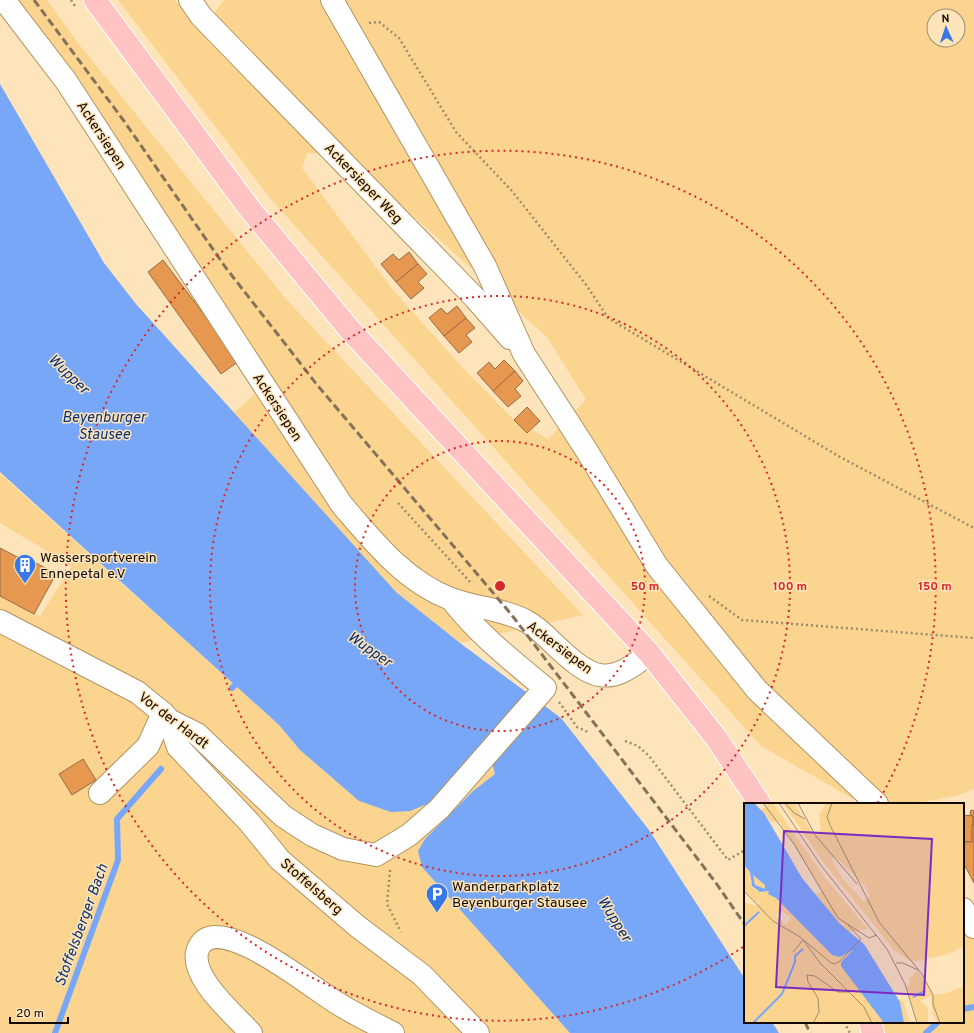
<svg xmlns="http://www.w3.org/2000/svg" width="974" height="1033" font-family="Overpass,sans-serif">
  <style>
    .green { fill: #fbd490; fill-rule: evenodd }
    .water { fill: #78a7f8 }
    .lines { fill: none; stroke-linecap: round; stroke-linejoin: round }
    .stream { stroke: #78a7f8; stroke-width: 6 }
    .building { fill: #e79850; stroke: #976b45 }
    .minor-casing { stroke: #b19360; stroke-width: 24 }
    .major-casing { stroke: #fff; stroke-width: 24 }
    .path { stroke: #9d8b6e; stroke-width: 2.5; stroke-dasharray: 2 3; stroke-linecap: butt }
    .minor { stroke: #fff; stroke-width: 22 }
    .major { stroke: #fec3c2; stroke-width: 22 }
    .rail { stroke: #847259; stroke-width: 3; stroke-dasharray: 8 4; stroke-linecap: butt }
    .ring { fill: none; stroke: #d62828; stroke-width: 2; stroke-dasharray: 2 4 }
    .labels { text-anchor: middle; stroke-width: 3; stroke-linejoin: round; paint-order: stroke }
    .street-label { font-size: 14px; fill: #130900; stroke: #fde4ba }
    .poi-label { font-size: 14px; fill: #130900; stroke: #fde4ba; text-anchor: start }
    .water-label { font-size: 15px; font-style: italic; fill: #083076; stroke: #fde4ba }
    .inset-river { fill: none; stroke: #78a7f8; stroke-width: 2 }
    .inset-road { fill: none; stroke: #9f8c70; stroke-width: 1 }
    .view { fill: #7b2cbf; fill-opacity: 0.15; stroke: #7b2cbf; stroke-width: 2 }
    .inset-edge { fill: none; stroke: #130900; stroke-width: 2 }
    .centre { fill: #d62828; stroke: #fde4ba; stroke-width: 2 }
    .ring-label { font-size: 12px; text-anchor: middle; font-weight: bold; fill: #d62828; stroke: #fde4ba; stroke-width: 3; stroke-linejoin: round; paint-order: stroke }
  </style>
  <rect width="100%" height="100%" fill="#fde4ba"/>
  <!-- green -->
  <g class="green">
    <polygon points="12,0 47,0 78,43 286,299 583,615 460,643 396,592 234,413 268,382"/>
    <path d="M118,0H174L203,28L224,0H974V789L960,795L911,804H862L761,746L270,198ZM934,16H958V40H934ZM307,153L330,154L368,175L547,337L586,400L548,439L511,417L462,367L393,290L302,168Z"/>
    <polygon points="0,474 279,725 300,750 359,801 410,811 492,763 495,774 473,791 425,839 418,851 422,867 570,1033 0,1033 0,587 42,618 40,616 72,566 0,523"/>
    <polygon points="963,909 974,927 974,1033 873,1033 870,1022 963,1022"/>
  </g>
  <!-- water -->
  <polygon class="water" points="0,84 104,263 136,304 396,592 460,643 561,718 649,830 745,979 745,1022 772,1022 779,1033 570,1033 422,867 418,851 425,839 473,791 495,774 492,763 432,802 410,811 391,812 359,801 300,750 279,725 0,472"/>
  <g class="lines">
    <!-- stream -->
    <g class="stream">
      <polyline points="232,688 240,680"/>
      <polyline points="963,1009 974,1007"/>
      <polyline points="55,1033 118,860 117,819 161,769"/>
      <polyline points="926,1033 938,1022"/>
    </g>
  </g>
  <!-- building -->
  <g class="building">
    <polygon points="409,252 418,264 396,282 381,264 393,254 399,260"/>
    <polygon points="163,260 239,361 221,374 148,272"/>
    <polygon points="418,264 427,274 418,282 424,288 411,299 396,282"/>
    <polygon points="457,306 466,318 444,336 429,318 441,308 447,314"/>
    <polygon points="466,318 475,328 466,335 472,342 459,353 444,336"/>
    <polygon points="504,360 515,371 493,391 477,373 489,362 495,369"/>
    <polygon points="515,371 523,381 515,389 521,396 508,407 493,391"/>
    <polygon points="527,407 540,421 527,433 514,420"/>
    <polygon points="0,548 25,561 27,558 56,574 34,614 0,596"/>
    <polygon points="83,759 96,780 72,795 59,774"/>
    <polygon points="971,810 974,811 974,825 972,825 973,816 970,815"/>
    <polygon points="963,815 973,816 972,842 963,842"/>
    <polygon points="972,825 974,825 974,883 963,862 963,842 972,842"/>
  </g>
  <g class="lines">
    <!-- minor casing -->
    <g class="minor-casing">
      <g id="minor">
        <path d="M4,0L66,81L342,505C373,541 405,582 451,599C475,608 503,609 526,621C537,627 546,636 554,644C591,679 608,689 649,653"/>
        <polyline points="190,0 201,16 475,298 510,338"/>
        <polyline points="332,0 485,266 524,354 585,448 657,566 757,690 877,804"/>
        <path d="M0,621L137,692L163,713L169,720L197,734L283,816L312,835L343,849L376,855L409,835L439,809L545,688C511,660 478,634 451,599"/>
        <polyline points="169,720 178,747 249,822 280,860 357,926 422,975 478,1033"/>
        <polyline points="100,793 148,746 163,713"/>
        <polyline points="963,909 974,927"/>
        <path d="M251,1033C235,1015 185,974 199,947C218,910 312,988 334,1001C352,1013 373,1023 393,1033"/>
      </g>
    </g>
    <!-- major casing -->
    <g class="major-casing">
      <g id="major">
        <polyline points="95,0 249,208 350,330 649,653 717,739 760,804"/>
        <polyline points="870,1022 873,1033"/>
      </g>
    </g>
    <!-- path -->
    <g class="path">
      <polyline points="71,0 75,6"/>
      <polyline points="369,23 379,22 399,38 456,132 512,191 587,286 608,318 840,457 974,528"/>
      <polyline points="398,503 470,582"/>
      <polyline points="709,596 742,620 974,638"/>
      <polyline points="559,702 577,727 588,732"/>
      <polyline points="625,741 638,746 649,756 728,860 745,850"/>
      <polyline points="390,870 387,904 401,932"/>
      <polyline points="844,1022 850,1033"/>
    </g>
    <!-- minor -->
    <use href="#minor" class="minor"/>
    <!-- major -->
    <use href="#major" class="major"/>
    <!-- rail -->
    <g class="rail">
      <polyline points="34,0 124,121 226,268 318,386 511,614 716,883 745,925"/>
      <polyline points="805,1022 810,1033"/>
    </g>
  </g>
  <!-- distance rings -->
  <g class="ring">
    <circle cx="500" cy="586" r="145"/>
    <circle cx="500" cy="586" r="290"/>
    <path d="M743 947A435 435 0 1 1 877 804"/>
  </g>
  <!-- icons -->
  <defs>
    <g id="building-pin" transform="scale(1.15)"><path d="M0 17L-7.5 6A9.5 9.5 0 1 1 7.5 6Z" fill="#3877e6" stroke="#fde4ba"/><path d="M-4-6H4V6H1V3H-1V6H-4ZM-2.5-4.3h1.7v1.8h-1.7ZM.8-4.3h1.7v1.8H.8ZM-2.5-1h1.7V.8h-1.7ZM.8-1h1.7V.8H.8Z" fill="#fff"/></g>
    <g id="parking-pin" transform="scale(1.15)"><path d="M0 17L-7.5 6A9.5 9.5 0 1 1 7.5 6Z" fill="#3877e6" stroke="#fde4ba"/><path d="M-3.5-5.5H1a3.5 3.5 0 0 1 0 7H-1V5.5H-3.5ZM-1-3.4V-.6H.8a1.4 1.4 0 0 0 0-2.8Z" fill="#fff"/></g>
  </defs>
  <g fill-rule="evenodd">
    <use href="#building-pin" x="25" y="565"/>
    <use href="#parking-pin" x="437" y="894"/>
  </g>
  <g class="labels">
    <!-- street labels -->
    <g class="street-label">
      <text transform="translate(102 135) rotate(57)" y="5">Ackersiepen</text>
      <text transform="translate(364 183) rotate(46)" y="5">Ackersieper Weg</text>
      <text transform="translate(278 407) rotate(57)" y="5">Ackersiepen</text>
      <text transform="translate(560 647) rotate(37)" y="5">Ackersiepen</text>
      <text transform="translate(174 720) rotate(37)" y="5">Vor der Hardt</text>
      <text transform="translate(312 886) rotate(41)" y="5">Stoffelsberg</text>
    </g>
    <!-- poi labels -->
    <g class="poi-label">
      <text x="40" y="562">Wassersportverein<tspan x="40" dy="16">Ennepetal e.V</tspan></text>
      <text x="452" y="891">Wanderparkplatz<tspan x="452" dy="16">Beyenburger Stausee</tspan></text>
    </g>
    <!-- water labels -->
    <g class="water-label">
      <text transform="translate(69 374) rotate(44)" y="5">Wupper</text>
      <text x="104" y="422">Beyenburger<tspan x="104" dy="17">Stausee</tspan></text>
      <text transform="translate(370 649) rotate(35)" y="5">Wupper</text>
      <text transform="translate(615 919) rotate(58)" y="5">Wupper</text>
      <text transform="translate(81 925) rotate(-70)" y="5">Stoffelsberger Bach</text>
    </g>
  </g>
  <!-- overview -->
  <g transform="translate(744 803)">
    <rect width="220" height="220" fill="#fde4ba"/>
    <path d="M19,0H29L81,75L124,126L105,129L96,121L72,92L78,88L35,18L27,19L17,6L22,4ZM39,0H50L71,34L77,26L75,12L82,0H220V143L205,151L168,159L150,147L80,60ZM86,53L95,57L121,83L126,93L120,99L98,75ZM0,63L6,69L5,77L10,86L18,90L23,87L24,91L32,95L88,152L96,154L109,147L97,159L140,220H0V99L12,103L17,99L12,100L0,86ZM36,107L47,114L42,122L32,113ZM9,72L21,82V86L11,82ZM174,167L189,192L203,190L220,183V220H194L188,209V192L176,198L184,205V220H173L162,183H166L165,176ZM151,196L159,197L166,220H149Z" fill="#fbd490" fill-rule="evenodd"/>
    <path d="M0,0H10L20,10L58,75L96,121L120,141L156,199L160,220H140L97,163V159L109,147L96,154L88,152L32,95L24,91L25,88L16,89L8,83L6,69L0,62ZM9,72L21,82V86L11,82Z" fill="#78a7f8" fill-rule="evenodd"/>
    <path class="inset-river" d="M0,123L15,109M169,194L181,188M9,220L38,191L51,159V153L59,146"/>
    <path class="inset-road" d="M19,0L50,41L94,115L125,135L133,132M35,0L76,61L143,146L161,181L173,220M41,0L50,10L61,16M54,0L71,32L113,81M88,0L83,14L86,22L135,119L178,171L189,192V201L196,220M0,88L29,118L56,134L86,159L91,161L96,158L117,136L104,122M60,138L76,160L120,204L128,220M49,149L59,137M152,160H159L174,167M69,220L75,209L74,195L64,179L63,172L71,173L94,189H105"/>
    <path class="view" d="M40,28L188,36L180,192L32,184Z"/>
    <rect width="220" height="220" class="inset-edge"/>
  </g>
  <circle cx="500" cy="586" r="6" class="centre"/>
  <g class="ring-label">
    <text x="645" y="590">50 m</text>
    <text x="790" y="590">100 m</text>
    <text x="935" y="590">150 m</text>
  </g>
  <!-- north arrow -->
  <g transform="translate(946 28) rotate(357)"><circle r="19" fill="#fde4ba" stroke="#9f8c70"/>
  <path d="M0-3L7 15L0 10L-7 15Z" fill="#3877e6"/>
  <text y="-6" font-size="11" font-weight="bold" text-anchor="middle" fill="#130900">N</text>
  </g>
  <!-- scale -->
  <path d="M10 1017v6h58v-6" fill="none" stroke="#130900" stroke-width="2"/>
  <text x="16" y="1017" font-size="12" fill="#130900" stroke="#fde4ba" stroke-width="3" paint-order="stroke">20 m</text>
</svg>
